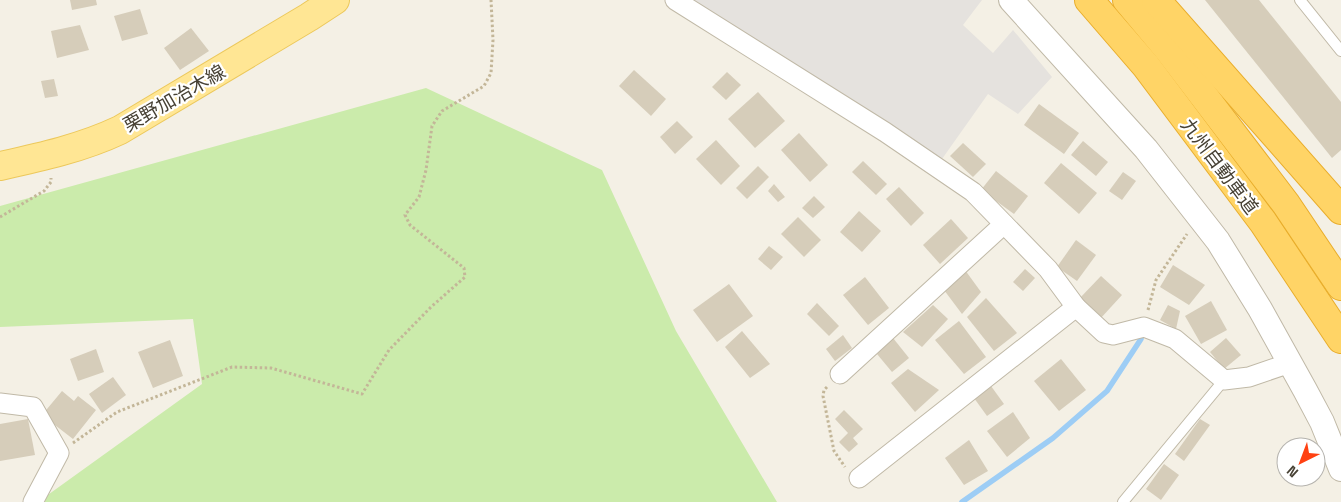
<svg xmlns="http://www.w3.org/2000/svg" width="1341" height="502" font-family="'Space Grotesk','Noto Sans JP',sans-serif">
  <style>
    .green { fill: #cbebab }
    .parking { fill: #e5e2de }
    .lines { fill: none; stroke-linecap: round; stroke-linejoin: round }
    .stream { stroke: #9dcdf5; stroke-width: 5.5 }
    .building { fill: #d6cdba }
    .service-casing { stroke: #c0b9a7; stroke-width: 12 }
    .minor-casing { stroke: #c0b9a7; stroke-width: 21 }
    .tertiary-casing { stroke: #c0b9a7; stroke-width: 26 }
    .primary-casing { stroke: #ecc85b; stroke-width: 30 }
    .motorway-casing { stroke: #e9ad2b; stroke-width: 30 }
    .path { stroke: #c3b698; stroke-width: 3; stroke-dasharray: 2.5 2.5; stroke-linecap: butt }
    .service { stroke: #fff; stroke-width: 10 }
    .minor { stroke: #fff; stroke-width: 19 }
    .tertiary { stroke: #fff; stroke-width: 24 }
    .primary { stroke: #ffe694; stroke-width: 28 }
    .motorway { stroke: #ffd466; stroke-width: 28 }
    .labels { text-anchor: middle; stroke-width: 4.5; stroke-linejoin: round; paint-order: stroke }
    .street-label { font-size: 19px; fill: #474134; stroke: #fff }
  </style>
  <rect width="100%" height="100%" fill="#f4f0e5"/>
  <!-- green -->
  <polygon class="green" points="426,88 602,170 676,331 777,502 38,502 202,384 193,319 0,327 0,206"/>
  <!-- parking -->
  <polygon class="parking" points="691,0 982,0 963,25 993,53 1013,30 1052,77 1018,114 988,94 942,159"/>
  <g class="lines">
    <!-- stream -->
    <polyline class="stream" points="962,502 1053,438 1107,391 1141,339"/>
  </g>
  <!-- building -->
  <g class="building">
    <polygon points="70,0 96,0 97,5 72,10"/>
    <polygon points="1205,0 1259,0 1341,102 1341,150 1332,158"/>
    <polygon points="140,9 148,34 122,41 114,16"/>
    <polygon points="80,25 89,50 57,58 51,31"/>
    <polygon points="191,28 209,51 180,70 164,48"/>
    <polygon points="634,70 666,99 651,116 619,86"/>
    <polygon points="727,72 741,85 726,100 712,87"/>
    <polygon points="54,79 58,96 45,98 41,81"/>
    <polygon points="758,92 785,121 755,148 728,119"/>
    <polygon points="1039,104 1079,133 1064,154 1024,125"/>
    <polygon points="677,121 693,137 675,154 660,137"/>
    <polygon points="799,133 828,165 810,182 781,150"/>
    <polygon points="716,140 740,166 721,185 696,159"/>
    <polygon points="1083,141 1108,162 1096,176 1071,155"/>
    <polygon points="963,143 986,164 973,177 950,156"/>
    <polygon points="863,161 887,184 876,195 852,172"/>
    <polygon points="1061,163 1097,193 1079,214 1044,183"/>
    <polygon points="758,166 769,177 747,199 736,188"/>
    <polygon points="996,171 1028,196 1014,214 981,190"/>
    <polygon points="1123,172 1136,181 1122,200 1109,191"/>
    <polygon points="774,184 785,197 778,202 768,191"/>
    <polygon points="899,187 924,213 911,226 886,199"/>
    <polygon points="814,196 825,207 813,218 802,208"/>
    <polygon points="859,211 881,231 862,252 840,232"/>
    <polygon points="798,217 821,240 804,257 781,234"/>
    <polygon points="951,219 968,238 940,264 923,245"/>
    <polygon points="1076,240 1096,255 1077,281 1057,267"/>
    <polygon points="769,246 783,257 771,270 758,259"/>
    <polygon points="1173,265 1205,285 1189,305 1160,287"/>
    <polygon points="1025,269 1035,278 1023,291 1013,282"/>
    <polygon points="965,270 981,292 962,314 944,290"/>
    <polygon points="1101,276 1122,295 1100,319 1079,299"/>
    <polygon points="865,277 889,308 868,325 843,295"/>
    <polygon points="729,284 753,316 717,342 693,310"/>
    <polygon points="986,298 1017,333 994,351 967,317"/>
    <polygon points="1211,301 1227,330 1201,344 1185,316"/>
    <polygon points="817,303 839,326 829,336 807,314"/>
    <polygon points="933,305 948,319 922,347 903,332"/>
    <polygon points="1168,305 1180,311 1176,329 1160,320"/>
    <polygon points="959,321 986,357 964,374 935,340"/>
    <polygon points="742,331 770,364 750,378 725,347"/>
    <polygon points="843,335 852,348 835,361 826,349"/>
    <polygon points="893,338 909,358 892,372 877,354"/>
    <polygon points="1226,338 1241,355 1224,369 1210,352"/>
    <polygon points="170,340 183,376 153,388 138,352"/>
    <polygon points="96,349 104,372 78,381 70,359"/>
    <polygon points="1061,359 1086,390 1059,411 1034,381"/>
    <polygon points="908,369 939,390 915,412 891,383"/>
    <polygon points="113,377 126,395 102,413 89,394"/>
    <polygon points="991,386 1004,404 987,416 974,398"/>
    <polygon points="62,391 74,401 78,396 96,410 73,439 42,415"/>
    <polygon points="844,410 863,429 853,438 858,444 849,452 839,442 848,433 835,419"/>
    <polygon points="1013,412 1030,438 1007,457 987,431"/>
    <polygon points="28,419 35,455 0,461 0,424"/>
    <polygon points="1200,419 1210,425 1184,461 1175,454"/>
    <polygon points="969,440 988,471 964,485 945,458"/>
    <polygon points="1164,464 1179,475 1161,500 1146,489"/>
  </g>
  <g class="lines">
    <!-- service casing -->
    <g class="service-casing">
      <g id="service">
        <polyline points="1300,0 1341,51"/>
        <polyline points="1123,502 1224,380"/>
      </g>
    </g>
    <!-- minor casing -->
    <g class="minor-casing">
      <g id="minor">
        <polyline points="675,0 885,132 973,192 1048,269 1076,307 1104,333 1113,335 1144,327 1175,339 1224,380 1249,377 1290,363"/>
        <polyline points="840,374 1004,224"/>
        <polyline points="0,403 33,407 59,453 33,502"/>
        <polyline points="859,478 1076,307"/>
      </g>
    </g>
    <!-- tertiary casing -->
    <g class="tertiary-casing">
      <polyline id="tertiary" points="1011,0 1146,149 1218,241 1260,309 1305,390 1322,422 1341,469"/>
    </g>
    <!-- primary casing -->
    <g class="primary-casing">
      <path id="primary" d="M0,166C41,157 82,148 120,130L309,17L335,0"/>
    </g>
    <!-- motorway casing -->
    <g class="motorway-casing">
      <g id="motorway">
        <polyline points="1089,0 1146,66 1263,222 1341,339"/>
        <polyline points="1127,0 1168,49 1286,204 1341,286"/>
        <polyline points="1156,0 1341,210"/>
      </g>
    </g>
    <!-- path -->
    <g class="path">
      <polyline points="0,217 44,191 51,182 51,178"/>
      <polyline points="1148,310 1156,280 1187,234"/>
      <polyline points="827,387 824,390 823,396 834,451 845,467"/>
      <polyline points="73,443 117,412 232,367 271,368 362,394 389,350 431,307 465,277 464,268 410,225 405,215 419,197 426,170 432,126 442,111 484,86 491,73 493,40 491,0"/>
    </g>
    <!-- service -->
    <use href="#service" class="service"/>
    <!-- minor -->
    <use href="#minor" class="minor"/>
    <!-- tertiary -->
    <use href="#tertiary" class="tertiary"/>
    <!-- primary -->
    <use href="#primary" class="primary"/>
    <!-- motorway -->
    <use href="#motorway" class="motorway"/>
  </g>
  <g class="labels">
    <!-- street labels -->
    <g class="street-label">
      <text transform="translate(174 98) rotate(-30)" y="7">栗野加治木線</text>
      <text transform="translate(1220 166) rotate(53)" y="7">九州自動車道</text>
    </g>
  </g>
  <!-- north arrow -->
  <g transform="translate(1301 462) rotate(222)"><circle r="24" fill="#ffffff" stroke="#b5b3ae"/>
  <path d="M0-4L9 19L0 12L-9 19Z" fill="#ff4112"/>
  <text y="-8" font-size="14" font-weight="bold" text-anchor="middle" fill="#474134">N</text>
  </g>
</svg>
